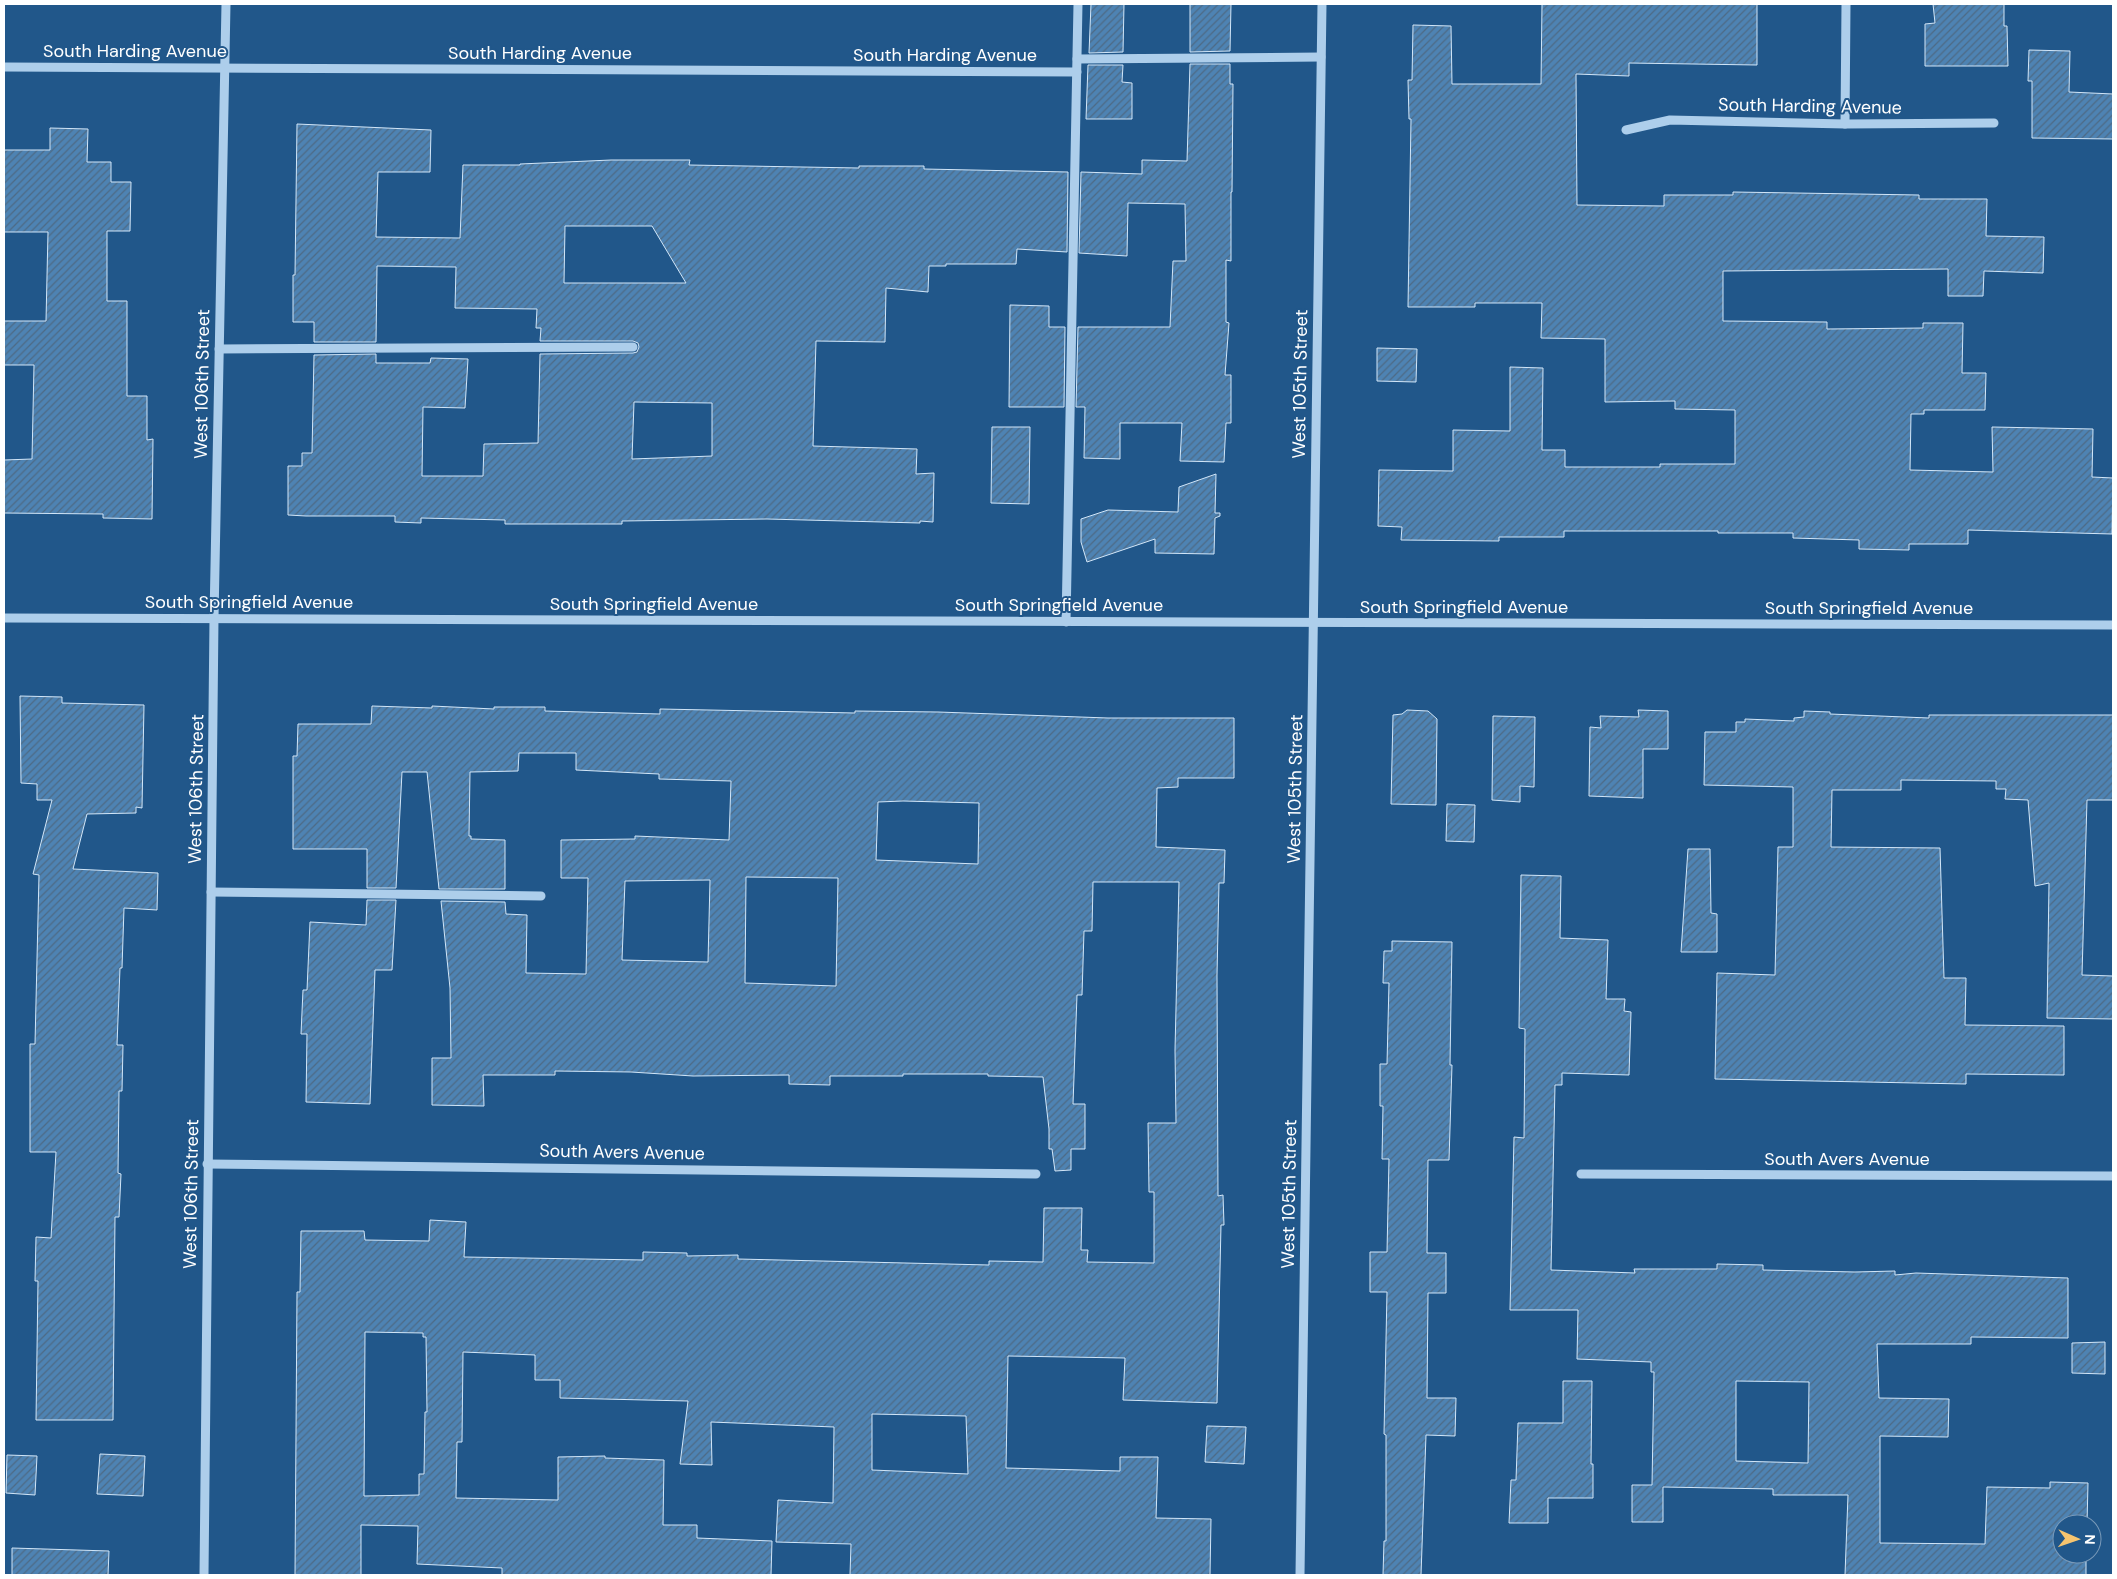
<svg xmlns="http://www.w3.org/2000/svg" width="2117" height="1579" font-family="'DM Sans',sans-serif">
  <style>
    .building { fill: url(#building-hatch); stroke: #d2e6f8; fill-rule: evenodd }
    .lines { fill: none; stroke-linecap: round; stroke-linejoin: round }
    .minor { stroke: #adceeb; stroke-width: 9 }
    .labels { text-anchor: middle; stroke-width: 4; stroke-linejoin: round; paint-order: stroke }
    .street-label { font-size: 18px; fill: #fff; stroke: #21578a }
  </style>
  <defs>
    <pattern id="building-hatch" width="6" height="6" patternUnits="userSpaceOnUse" patternTransform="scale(1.25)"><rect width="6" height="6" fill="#4e83b3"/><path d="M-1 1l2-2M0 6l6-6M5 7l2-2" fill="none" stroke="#4d6a85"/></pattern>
  </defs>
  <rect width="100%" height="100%" fill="#21578a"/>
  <!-- building -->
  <g class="building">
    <polygon points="1091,4 1124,4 1123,52 1089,53"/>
    <polygon points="1190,4 1231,4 1230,51 1190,52"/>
    <polygon points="1542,4 1757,4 1757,65 1629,63 1629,76 1576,74 1577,205 1664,206 1664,195 1733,195 1733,192 1919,195 1919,199 1987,199 1986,236 2044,237 2043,273 1984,271 1983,296 1948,296 1948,269 1723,271 1723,321 1827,322 1827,329 1923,328 1923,323 1963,323 1962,373 1986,373 1985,410 1924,410 1924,414 1911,414 1910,470 1993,472 1992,427 2093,429 2092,477 2113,478 2112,534 1968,530 1968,544 1909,544 1909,550 1859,549 1859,540 1793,538 1793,533 1718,533 1718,531 1564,531 1564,537 1499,537 1499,541 1401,540 1402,527 1378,526 1379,470 1453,471 1453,430 1510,431 1510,367 1543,368 1542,450 1565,450 1565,467 1660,467 1660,464 1735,464 1735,410 1675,409 1675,401 1605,402 1605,339 1541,338 1542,303 1475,303 1475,307 1408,307 1411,119 1409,119 1408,80 1412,80 1413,25 1451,26 1452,84 1541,84"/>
    <polygon points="1933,4 2004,4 2004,26 2007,26 2008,66 1925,66 1925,24 1935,23"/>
    <polygon points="2029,50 2070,51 2069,92 2113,94 2113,139 2032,138 2032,81 2028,81"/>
    <polygon points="1190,64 1230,64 1230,84 1233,84 1232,192 1231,192 1231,261 1226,260 1226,322 1229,323 1225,375 1231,375 1231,423 1226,423 1224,462 1180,461 1182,423 1120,423 1120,459 1084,458 1085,407 1076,407 1078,327 1170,327 1173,261 1186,261 1185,204 1128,203 1127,256 1079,253 1081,172 1142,174 1142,160 1187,161"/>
    <polygon points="1088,65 1123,65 1122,82 1132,83 1132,119 1086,119"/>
    <path d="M297,124L431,130L430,172H378L376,237L460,238L463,165H520V164L611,160H690L689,165L859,168V166H924V169L1068,172L1067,252L1017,249L1016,264H946V266H929L928,292L886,288L885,342L816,341L813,446L917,449L916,474L934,473L933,522L920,521V523L767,519L622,521V524H505V520L421,518V523L395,522V516H306L288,515V466H302V453H312L314,355L376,354V363H430L431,358L468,359L465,408L423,407L422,476H483L484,444L538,443L540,354L633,353L637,352L639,347L638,343L633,341H540L541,328H536L537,309L455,308L456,267L377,266L376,342H314V322H293V275H295ZM565,226H652L686,283H564ZM634,402L712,403V456L632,459Z"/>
    <polygon points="50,128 88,129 87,162 111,162 111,182 131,182 130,231 107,231 107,301 127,301 127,396 147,396 147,440 153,439 152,519 103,518 103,514 4,513 4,460 32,459 34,365 4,365 4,321 46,321 48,232 4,232 4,150 50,150"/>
    <polygon points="1010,305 1049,306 1049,327 1065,327 1064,407 1009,407"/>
    <polygon points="1377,348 1417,349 1416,382 1377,381"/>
    <polygon points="992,427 1030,427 1029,504 991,503"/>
    <polygon points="1216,474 1215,513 1220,513 1220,516 1215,518 1214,554 1155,553 1155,539 1087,562 1081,542 1081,519 1108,510 1178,512 1179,487"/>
    <polygon points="20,696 62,697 62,703 144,705 142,808 136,807 136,813 87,814 73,869 158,873 157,910 124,908 122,968 120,968 117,1045 123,1045 122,1091 119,1091 118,1173 121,1174 119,1217 115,1217 113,1420 36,1420 38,1281 35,1281 36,1237 51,1238 56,1152 30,1152 30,1044 35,1044 39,875 33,874 52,800 37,800 37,784 21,783"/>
    <path d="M372,706L432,708V706L494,709V707H545V711L660,714V709L855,713V711L938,712L1108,718H1234V778H1178V787L1157,788L1156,847L1225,850L1224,883H1219L1217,975L1218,1196L1223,1195L1224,1225H1221L1217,1403L1123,1400L1125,1358L1008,1356L1006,1468L1120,1471V1457H1158L1156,1518L1211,1519L1210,1575H850L851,1544L776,1542L778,1500L833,1503L834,1427L711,1422L712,1465L680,1464L688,1401L560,1398V1380H535V1355L463,1352L462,1442H457L456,1498L558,1500V1457L605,1456V1458L664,1460L663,1525H697V1538L772,1541L771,1575H502V1568L417,1564L418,1526L361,1525V1575H295L297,1292H300L301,1231H364L365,1240L429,1241L430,1220L466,1222L464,1257L643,1260V1252L687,1253V1256L738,1255V1259L989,1265V1261L1043,1262L1044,1208H1082L1081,1250H1088L1087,1262L1154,1263V1192H1149L1148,1123H1176L1175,1050L1179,882H1093L1092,931H1084L1082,995H1077L1073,1104H1085V1149H1071V1170L1055,1171L1052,1149H1049V1129L1043,1077L988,1076V1074H903V1076H830V1085L789,1084V1075L693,1076L631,1072L555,1071V1075H483L484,1106L432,1105V1058H451L450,988L441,901L505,902L506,914L527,915L526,973L586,974L588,878H561V840L635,839V836L729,840L731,781L659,779V774L576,770V753H519L518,771L470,772L469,836H471V839L505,840V889H439L427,772H402L396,888H367V849H293V756H297L298,724H371ZM903,801L979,803L978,864L876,860L878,802ZM746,877L838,878L836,986L745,983ZM710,880L708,962L622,960L625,881ZM365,1332L423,1333V1337H426L427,1412H425L424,1474H419V1495L364,1496ZM872,1414L966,1416L968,1474L872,1470Z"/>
    <polygon points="1407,710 1428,711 1437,719 1436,805 1391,804 1393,715 1402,714"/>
    <polygon points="1638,710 1668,711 1668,749 1643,749 1643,798 1589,796 1590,727 1601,728 1600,716 1639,717"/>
    <polygon points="1804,711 1830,712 1830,714 1929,718 1929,715 2113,715 2113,800 2087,800 2082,975 2113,976 2113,1019 2047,1018 2049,883 2035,886 2028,800 2005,799 2006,789 1996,789 1996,781 1901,780 1901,790 1832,790 1831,847 1940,848 1944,978 1966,978 1965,1025 2064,1026 2064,1075 1966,1074 1966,1084 1715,1079 1717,973 1775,975 1778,847 1793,847 1793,787 1704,785 1705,732 1736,732 1736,722 1745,722 1745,719 1794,721 1794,718 1804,717"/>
    <polygon points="1493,716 1535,717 1534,787 1520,786 1520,802 1492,800"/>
    <polygon points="1447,804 1475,805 1474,842 1446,841"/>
    <polygon points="1688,849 1710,849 1711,913 1717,914 1717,952 1681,952"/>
    <path d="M1521,875L1561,876L1560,938L1608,940L1606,999H1625L1624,1011L1631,1012L1629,1075L1562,1073V1085H1555L1551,1270L1635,1273L1634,1269H1717V1264L1763,1265V1270L1855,1272L1895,1271V1275L1916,1273L2068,1278V1338L1971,1337V1344H1877L1879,1398L1949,1399L1948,1437L1880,1436V1543L1985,1544L1987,1487L2050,1488V1482L2088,1483L2087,1524H2062V1554H2086V1575H1845L1848,1495H1773V1489L1663,1487V1522H1632V1485H1652L1654,1372H1651V1362L1577,1359L1578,1310H1510L1514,1137L1524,1138L1525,1029L1519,1028ZM1736,1381L1809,1382L1808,1463L1736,1461Z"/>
    <polygon points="367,900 396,900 392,970 375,970 370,1104 306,1102 307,1034 301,1034 303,990 307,990 310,922 366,925"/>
    <polygon points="1392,941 1452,942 1450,1065 1452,1065 1449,1160 1428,1160 1427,1253 1446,1253 1446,1293 1428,1293 1427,1398 1456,1398 1455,1436 1426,1435 1421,1575 1383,1575 1384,1541 1386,1541 1386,1435 1384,1434 1387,1292 1370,1292 1370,1252 1387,1252 1389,1159 1382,1159 1383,1106 1380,1106 1380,1064 1387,1064 1389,983 1383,983 1384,951 1392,951"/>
    <polygon points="2105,1342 2105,1374 2072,1373 2072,1343"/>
    <polygon points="1563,1381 1592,1381 1591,1464 1593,1464 1593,1498 1548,1498 1548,1523 1509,1523 1511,1480 1516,1480 1518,1423 1563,1423"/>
    <polygon points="1207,1426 1246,1427 1244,1464 1205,1462"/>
    <polygon points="100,1454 145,1456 143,1496 97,1494"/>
    <polygon points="7,1455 37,1456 35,1495 6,1493"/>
    <polygon points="12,1548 109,1551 108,1575 12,1575"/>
  </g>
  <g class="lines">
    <!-- minor -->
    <g class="minor">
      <polyline points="1077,59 1321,57"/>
      <polyline points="4,67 1077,72"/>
      <polyline points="1845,124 1846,4"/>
      <polyline points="1626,130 1670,120 1845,124 1994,123"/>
      <polyline points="219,349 633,347"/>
      <polyline points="4,618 2113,625"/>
      <polyline points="1066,622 1078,4"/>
      <polyline points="211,892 541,896"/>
      <polyline points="207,1164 1036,1174"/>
      <polyline points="1581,1174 2113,1176"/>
      <polyline points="204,1575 214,618 226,4"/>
      <polyline points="1300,1575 1322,4"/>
    </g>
  </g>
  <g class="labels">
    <!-- street labels -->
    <g class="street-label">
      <text x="135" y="57">South Harding Avenue</text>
      <text x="540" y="59">South Harding Avenue</text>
      <text x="945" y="61">South Harding Avenue</text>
      <text transform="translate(1810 106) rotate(1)" y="6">South Harding Avenue</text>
      <text transform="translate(202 384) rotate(-89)" y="6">West 106th Street</text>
      <text transform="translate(1300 384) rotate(-89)" y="6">West 105th Street</text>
      <text x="249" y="608">South Springfield Avenue</text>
      <text x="654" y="610">South Springfield Avenue</text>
      <text x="1059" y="611">South Springfield Avenue</text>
      <text x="1464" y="613">South Springfield Avenue</text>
      <text x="1869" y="614">South Springfield Avenue</text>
      <text transform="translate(196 789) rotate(-89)" y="6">West 106th Street</text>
      <text transform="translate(1295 789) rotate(-89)" y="6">West 105th Street</text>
      <text transform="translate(622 1152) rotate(1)" y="6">South Avers Avenue</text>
      <text x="1847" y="1165">South Avers Avenue</text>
      <text transform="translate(191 1194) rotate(-89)" y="6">West 106th Street</text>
      <text transform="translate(1289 1194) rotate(-89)" y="6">West 105th Street</text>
    </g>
  </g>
  <!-- border -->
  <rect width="2117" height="1579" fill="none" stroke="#ffffff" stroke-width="10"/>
  <!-- north arrow -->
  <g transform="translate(2077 1539) rotate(92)"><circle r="24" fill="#21578a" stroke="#7a9ab9"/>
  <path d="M0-4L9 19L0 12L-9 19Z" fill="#f7c56f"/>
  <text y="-8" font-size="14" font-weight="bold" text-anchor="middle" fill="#ffffff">N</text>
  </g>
</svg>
